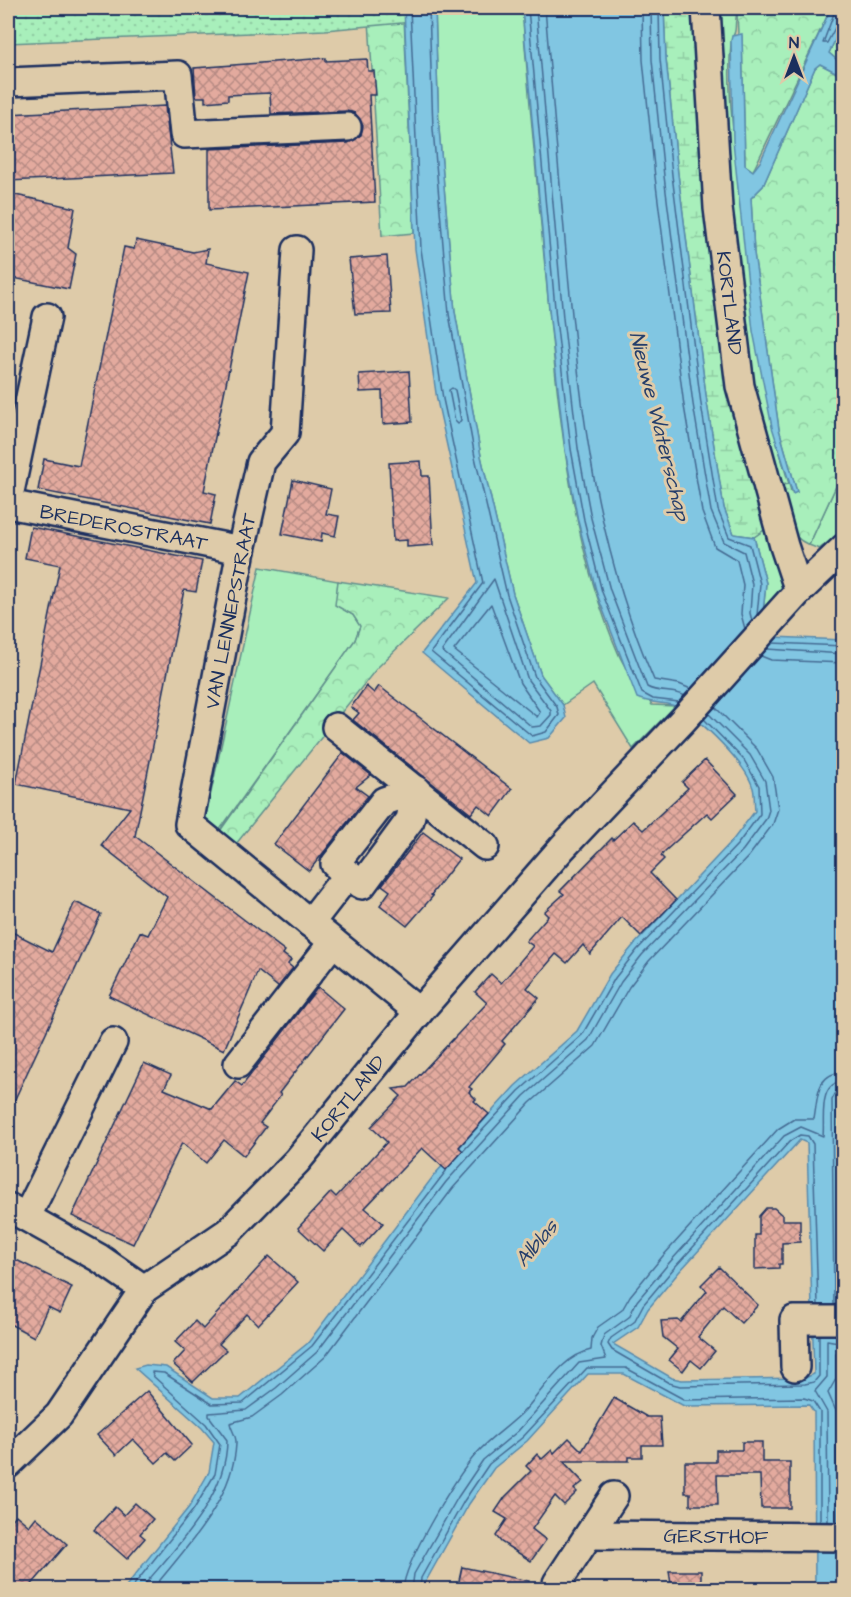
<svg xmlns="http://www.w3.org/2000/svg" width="851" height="1597" font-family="'Architects Daughter',sans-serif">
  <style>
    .grass { fill: #a8efbb; stroke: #628f8c; stroke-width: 1.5 }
    .forest { fill: url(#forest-crowns); stroke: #628f8c; stroke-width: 1.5 }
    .wetland { fill: url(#wetland-marsh); stroke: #628f8c; stroke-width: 1.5 }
    .park { fill: url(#park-dots); stroke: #628f8c; stroke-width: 1.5 }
    .water { fill: #81c6e2; stroke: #588aad; stroke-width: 1.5; fill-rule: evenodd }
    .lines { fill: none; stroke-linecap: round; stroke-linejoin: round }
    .shore { stroke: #446b93; stroke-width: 1.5 }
    .building { fill: url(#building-cross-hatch); stroke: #1b2f5e; stroke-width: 1.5 }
    .minor-casing { stroke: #1b2f5e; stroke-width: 32 }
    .minor { stroke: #decba9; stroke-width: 27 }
    .labels { text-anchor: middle; stroke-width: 6; stroke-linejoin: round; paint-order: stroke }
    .street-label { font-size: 20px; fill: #1b2f5e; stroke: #decba9 }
    .water-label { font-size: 21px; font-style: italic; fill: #253e6b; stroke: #decba9 }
  </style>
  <defs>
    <pattern id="forest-crowns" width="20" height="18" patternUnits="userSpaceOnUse" patternTransform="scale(1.5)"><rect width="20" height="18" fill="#a8efbb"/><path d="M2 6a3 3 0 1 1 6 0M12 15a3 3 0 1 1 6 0" fill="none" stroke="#90cda3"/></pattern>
    <pattern id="wetland-marsh" width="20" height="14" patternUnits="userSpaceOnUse" patternTransform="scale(1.5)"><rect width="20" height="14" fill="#a8efbb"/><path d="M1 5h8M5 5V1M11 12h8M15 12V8" fill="none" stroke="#90cda3"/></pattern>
    <pattern id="park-dots" width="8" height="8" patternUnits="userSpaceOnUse" patternTransform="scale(1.5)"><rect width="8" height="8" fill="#a8efbb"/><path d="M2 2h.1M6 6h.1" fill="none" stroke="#90cda3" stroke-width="1.8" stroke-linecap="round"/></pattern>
    <pattern id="building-cross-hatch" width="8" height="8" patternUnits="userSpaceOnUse" patternTransform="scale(1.5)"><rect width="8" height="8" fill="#e3aa9e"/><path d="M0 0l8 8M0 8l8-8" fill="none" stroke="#b78b84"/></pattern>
  </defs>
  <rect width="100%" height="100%" fill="#decba9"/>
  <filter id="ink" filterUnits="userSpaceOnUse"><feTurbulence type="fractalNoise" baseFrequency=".0167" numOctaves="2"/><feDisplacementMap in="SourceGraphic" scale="12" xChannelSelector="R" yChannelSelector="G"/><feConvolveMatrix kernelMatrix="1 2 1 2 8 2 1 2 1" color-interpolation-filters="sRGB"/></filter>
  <g filter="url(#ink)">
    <!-- grass -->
    <g class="grass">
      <path d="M435,8H522C529,101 538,194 547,288C559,411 569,541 619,655C627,673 641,689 652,705L675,706L633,749L593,684L563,705L541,675L513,594L481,456L455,312L439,129Z"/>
      <path d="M713,8H729L730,12L737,13C735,19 736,25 735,31C734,36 731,37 731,43C726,96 736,149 741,202C749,298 760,391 789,484L773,486L738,319Z"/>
      <polygon points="843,23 843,65 829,53"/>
      <polygon points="843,471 843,531 819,549 809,545"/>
      <polygon points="764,530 784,593 763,613 766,583 754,537"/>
      <polygon points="260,567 338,581 336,605 353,615 360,626 355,640 219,831 205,820"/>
      <polygon points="843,1090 844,1309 840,1311 837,1126 838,1100"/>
      <polygon points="841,1333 844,1333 843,1526"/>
    </g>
    <!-- forest -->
    <g class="forest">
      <polygon points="741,8 831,8 753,171 745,165 742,36 738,34 737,13"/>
      <polygon points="404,18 414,233 382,236 369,20"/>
      <path d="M820,64L843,76V471L809,545C785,535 779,509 773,486L789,484L791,491L797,492L779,429L754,253L751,198L763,186L815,68Z"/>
      <polygon points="338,581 449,598 377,668 236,844 220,831 355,640 360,626 353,615 335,605"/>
    </g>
    <!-- wetland -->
    <polygon class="wetland" points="664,8 697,8 716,300 764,530 754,537 734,534 724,508 707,403 678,174 666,59"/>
    <!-- park -->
    <polygon class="park" points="8,8 435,8 435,20 325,30 8,43"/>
    <!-- water -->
    <g class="water">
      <polygon points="404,8 435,8 439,129 455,312 481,456 513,594 541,675 563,705 566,718 549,738 529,743 422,653 477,583 437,400 415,249"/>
      <path d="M522,8H664L666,59L678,174L707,403L724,508L734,534L754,537L766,583L763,613L773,637L843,640L844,1090L838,1100L837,1126L843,1589H815L814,1412L809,1405L684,1406L624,1374H588L527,1441L494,1468L469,1504L426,1581L425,1589L123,1590L189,1507L209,1472L214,1442L202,1428L135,1368L146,1365L166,1367L213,1398H240L308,1343L435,1174L515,1086L577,1031L610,974L632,947L732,841L755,811C754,804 755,795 753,788C746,763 700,719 678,707C667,702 651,704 637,698L597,594L578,521L565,450L550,319ZM800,1140L807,1143L814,1374L805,1378L682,1380L672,1378L613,1344L638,1327L648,1309L679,1272Z"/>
      <polygon points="831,8 843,8 843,23 829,53 843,65 843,76 820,64 815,68 763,186 751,198 754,253 779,429 797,492 793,494 772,427 753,331 733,141 731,41 732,36 742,34 745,165 753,171 760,162"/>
    </g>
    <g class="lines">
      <!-- shore -->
      <g class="shore">
        <polyline points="410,8 421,249 443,399 483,583 431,652 532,736 546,732 559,715 557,707 535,677 507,595 475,457 449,314 433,129 429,8"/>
        <polyline points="528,8 556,319 571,449 584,520 602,592 642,693 653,699 679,702"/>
        <path d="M536,8L563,318L578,448L591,518L610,590L647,687C659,694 673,689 685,696"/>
        <path d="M545,8C552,97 560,185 568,274C582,418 596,546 654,680L679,684L691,689"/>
        <polyline points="642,8 643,60 655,177 684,406 702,512 715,547 737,560 743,585 741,614 745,629"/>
        <polyline points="651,8 652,60 664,176 693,404 711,511 724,542 744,552 752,584 750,613 752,621"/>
        <polyline points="659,8 660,59 672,175 701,404 718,510 729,537 750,545 760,584 757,615"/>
        <polyline points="836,8 823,43 827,43 837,24 844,22"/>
        <polygon points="452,388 455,390 461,420 458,424 455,421 449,390"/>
        <polygon points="494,579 528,680 551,711 551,715 541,726 532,727 442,651"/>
        <polygon points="491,604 520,683 540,712 537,717 454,650"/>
        <polyline points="772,643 844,646"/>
        <polyline points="767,649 844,654"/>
        <polyline points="761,656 771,660 844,663"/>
        <polyline points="464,1150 519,1091 582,1035 615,978 637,950 737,845 760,814 759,786 744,760 704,719"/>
        <polyline points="818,1305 813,1144 808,1136 800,1135 790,1141 674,1268 643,1305 634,1322 611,1338 608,1344 612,1350 669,1383 680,1386 805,1384 814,1382 819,1376 819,1335"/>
        <polyline points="834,1305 832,1100 837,1090 844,1088"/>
        <polyline points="828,1522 827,1412 815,1391 827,1377 827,1340 844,1343"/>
        <polyline points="837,1522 836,1411 828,1393 836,1379 836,1354 844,1352"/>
        <polyline points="130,1590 194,1509 215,1474 220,1444 206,1424 153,1376 152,1372 164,1373 212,1404 243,1403 312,1346 446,1171"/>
        <path d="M140,1590C175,1548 227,1498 227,1440L209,1416V1413L246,1410L276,1388L317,1352L446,1182L524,1096L588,1040L621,982L642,955L743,850L766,819L769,810L765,781L750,755L709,714"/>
        <path d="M152,1590C186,1547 233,1501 236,1444C237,1436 231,1430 230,1423L252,1417L282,1395L325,1357L453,1188L530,1103L595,1046L629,987L649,961L749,856L773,824L778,809L773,777L757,749L715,707"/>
        <path d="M403,1590C404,1562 457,1475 477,1453C491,1437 510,1426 525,1410C544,1389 562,1356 591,1350L592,1338L598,1327L622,1310L630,1296L662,1257L778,1129L794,1119H814C818,1099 815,1073 844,1072"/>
        <path d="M412,1590L414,1574L458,1497L483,1460L518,1431L579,1363L606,1359L601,1346L604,1335L629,1317L637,1301L669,1263L784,1136L801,1127L823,1136C825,1118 817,1083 844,1081"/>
        <polyline points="420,1590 421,1578 464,1501 489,1464 523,1437 587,1368 626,1368 685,1400 804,1398 813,1401 820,1412 820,1522"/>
      </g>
    </g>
    <!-- building -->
    <g class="building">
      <polygon points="326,58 326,61 367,59 368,71 374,71 376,95 369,95 375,202 209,210 209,149 348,143 361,135 363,126 355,113 347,111 271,114 270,93 228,95 228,100 205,102 205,97 196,97 194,68"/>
      <polygon points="165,106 173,173 8,181 8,114"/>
      <polygon points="11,194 75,208 68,248 76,254 69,289 8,277 8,211"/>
      <polygon points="136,240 193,252 208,249 206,263 249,272 204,491 216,494 210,524 38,490 44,459 79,466 124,247 134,249"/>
      <polygon points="387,256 391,313 355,314 349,259"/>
      <polygon points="409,371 412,422 383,424 382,391 360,392 359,374"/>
      <polygon points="421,461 422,476 429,476 433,545 407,547 407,540 393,541 389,463"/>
      <polygon points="293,480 331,489 326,514 339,516 335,536 322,533 321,542 282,534"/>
      <polygon points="31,527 202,561 196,592 184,590 135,836 285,951 283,954 291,960 288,964 293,968 278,987 258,971 224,1050 109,996 140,932 148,935 167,897 101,845 130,808 16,784 60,565 25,558"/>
      <polygon points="366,686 374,693 379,686 512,789 492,816 478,805 471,814 353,720 359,713 351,707"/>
      <polygon points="343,753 371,775 356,787 368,796 309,871 274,844"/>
      <polygon points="705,760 737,794 712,818 707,813 664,852 661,856 664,859 650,873 676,900 641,936 622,917 590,954 583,945 567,963 556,954 527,988 539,998 502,1041 505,1044 469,1087 472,1089 469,1092 476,1099 474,1101 489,1114 459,1147 463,1151 446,1170 422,1148 365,1208 383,1223 361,1247 343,1230 323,1251 298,1228 331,1192 336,1197 387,1142 371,1127 401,1096 393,1089 408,1087 487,1003 475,992 491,974 501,983 510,973 533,946 526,941 548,916 544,912 564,894 560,891 612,838 613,840 633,821 643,830 688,788 682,782"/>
      <polygon points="423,832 459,859 431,895 433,896 407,926 380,905 390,891 382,885"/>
      <polygon points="75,902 101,914 8,1114 8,930 52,952"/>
      <polygon points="318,987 344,1009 279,1093 281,1095 260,1123 266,1127 244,1156 224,1140 206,1163 182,1143 133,1244 72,1216 144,1063 171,1075 164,1089 212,1109 235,1081 242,1086"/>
      <polygon points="766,1208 774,1208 782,1215 782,1220 800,1220 800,1242 782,1243 782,1264 779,1264 779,1268 755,1269 755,1235 759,1235 759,1216"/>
      <polygon points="8,1256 72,1287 60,1313 48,1307 34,1337 8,1323"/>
      <polygon points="269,1256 298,1282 258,1325 247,1314 219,1344 226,1350 193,1382 173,1364 185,1351 175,1342 195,1321 203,1329"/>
      <polygon points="719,1267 758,1305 741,1323 723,1306 698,1337 715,1351 701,1368 691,1360 683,1371 669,1360 678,1349 663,1337 661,1321 678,1320 681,1322 707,1291 701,1285"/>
      <polygon points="147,1391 192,1445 175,1461 167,1453 156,1463 133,1439 116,1455 97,1435"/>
      <polygon points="614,1398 647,1417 660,1417 662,1445 642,1445 642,1457 629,1457 629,1461 563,1461 583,1482 574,1489 577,1492 564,1505 555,1496 532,1529 546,1540 531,1561 501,1542 496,1536 507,1519 495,1512 505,1497 531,1471 526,1466 537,1454 542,1459 552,1450 554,1453 569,1438 582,1451"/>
      <polygon points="742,1442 762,1442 762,1462 790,1462 790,1508 761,1508 760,1475 717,1475 718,1505 690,1505 690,1493 685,1493 685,1462 716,1462 716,1450 742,1450"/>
      <polygon points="135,1503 153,1519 140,1534 145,1538 127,1559 94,1530 115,1507 124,1515"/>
      <polygon points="16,1515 29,1526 36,1517 67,1544 27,1590 8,1590 8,1525"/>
      <polygon points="462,1567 529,1581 528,1590 477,1590 458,1585"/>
      <polygon points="669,1571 701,1571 701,1590 672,1590"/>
    </g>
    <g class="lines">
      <!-- minor casing -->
      <g class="minor-casing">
        <g id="minor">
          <polyline points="706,8 718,208 740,386 784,546 799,591"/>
          <polyline points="8,82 178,75 184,134 347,127"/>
          <polyline points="297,250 285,433 261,462 241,550 189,824 419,1012"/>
          <polyline points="8,501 47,317"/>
          <polyline points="8,504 241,550"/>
          <polyline points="336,727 485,846"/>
          <polygon points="416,790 410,820 362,885 335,864 384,801"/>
          <polyline points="310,923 348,874"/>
          <polyline points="238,1064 333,942"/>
          <polyline points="8,1207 99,1258 144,1289"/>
          <polyline points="27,1216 113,1042"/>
          <polyline points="795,1367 794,1320 844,1320"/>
          <polyline points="8,1464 59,1415 144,1289 228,1232 297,1161 419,1012 562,848 683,720 799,591 844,548"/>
          <polyline points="589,1535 844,1537"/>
          <polyline points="557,1583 614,1496"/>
        </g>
      </g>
      <!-- minor -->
      <use href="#minor" class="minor"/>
    </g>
  </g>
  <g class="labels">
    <!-- street labels -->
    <g class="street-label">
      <text transform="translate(730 303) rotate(83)" y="7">KORTLAND</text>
      <text transform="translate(124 527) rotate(11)" y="7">BREDEROSTRAAT</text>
      <text transform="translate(230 611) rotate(-79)" y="7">VAN LENNEPSTRAAT</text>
      <text transform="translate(348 1098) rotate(-51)" y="7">KORTLAND</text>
      <text transform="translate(716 1536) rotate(1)" y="7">GERSTHOF</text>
    </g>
    <!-- water labels -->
    <g class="water-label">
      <text transform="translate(660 426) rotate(76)" y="7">Nieuwe Waterschap</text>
      <text transform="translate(536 1243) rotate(-50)" y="7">Alblas</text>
    </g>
  </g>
  <!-- margin -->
  <rect width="851" height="1597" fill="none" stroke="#decba9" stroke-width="30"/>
  <rect x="15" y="15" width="821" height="1567" fill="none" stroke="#1b2f5e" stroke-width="2" filter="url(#ink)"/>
  <!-- north arrow -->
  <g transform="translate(794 57)" stroke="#decba9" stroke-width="4.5" paint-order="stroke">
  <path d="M0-4.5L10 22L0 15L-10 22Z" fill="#1b2f5e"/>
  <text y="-9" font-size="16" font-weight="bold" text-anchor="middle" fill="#1b2f5e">N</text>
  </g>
</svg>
